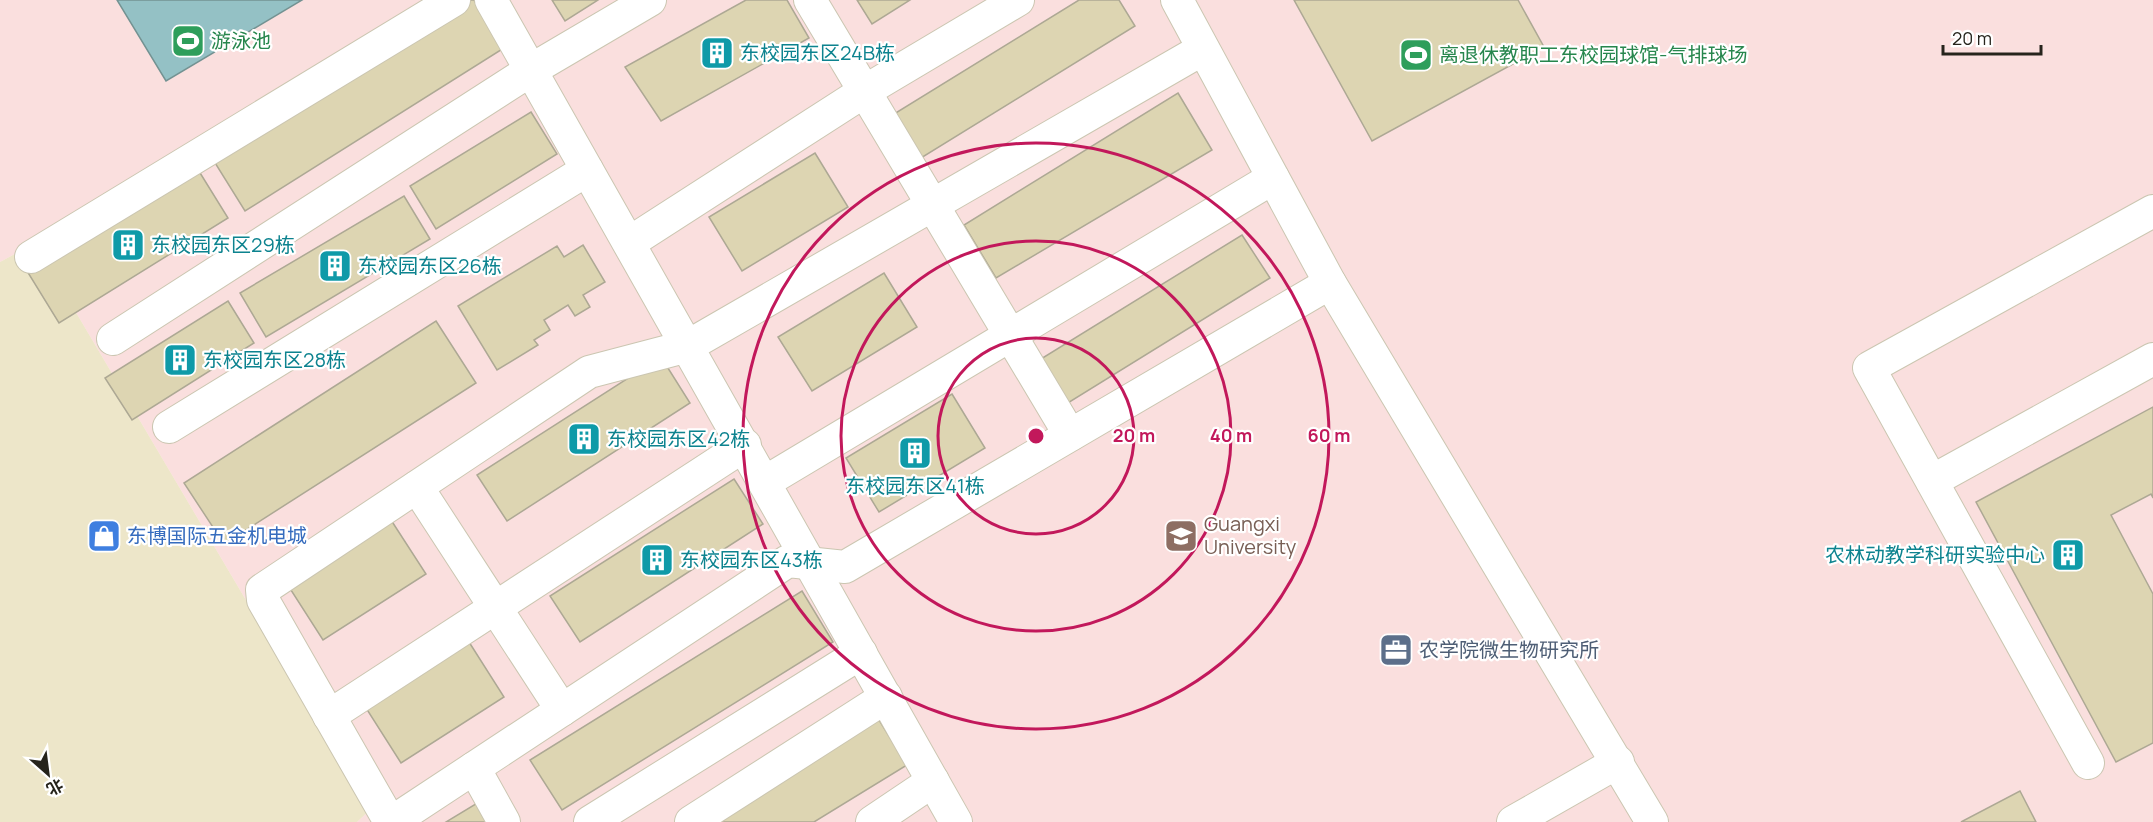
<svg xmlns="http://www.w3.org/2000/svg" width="2153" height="822" font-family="Manrope,'Noto Sans SC',sans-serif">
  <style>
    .built { fill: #ede6c9 }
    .education { fill: #fadfde }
    .water { fill: #94c1c5; stroke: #739292; stroke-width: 1.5 }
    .building { fill: #ddd5b2; stroke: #ada894; stroke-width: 1.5 }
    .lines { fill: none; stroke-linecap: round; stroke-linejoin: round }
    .minor-casing { stroke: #cbc6b1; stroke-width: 34 }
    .minor { stroke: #fff; stroke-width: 32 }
    .ring { fill: none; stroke: #c2185b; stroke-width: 3 }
    .labels { text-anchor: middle; stroke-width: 4.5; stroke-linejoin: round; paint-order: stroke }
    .leisure-label { font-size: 20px; fill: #27864d; stroke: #fff; text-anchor: start }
    .culture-label { font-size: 20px; fill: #0d838f; stroke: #fff; text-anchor: start }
    .education-label { font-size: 20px; fill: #785e54; stroke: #fff; text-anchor: start }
    .shop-label { font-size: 20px; fill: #366cbe; stroke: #fff; text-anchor: start }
    .service-label { font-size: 20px; fill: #4e5e75; stroke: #fff; text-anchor: start }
    .centre { fill: #c2185b; stroke: #fff; stroke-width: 3 }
    .ring-label { font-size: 18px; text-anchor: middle; font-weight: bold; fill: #c2185b; stroke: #fff; stroke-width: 4.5; stroke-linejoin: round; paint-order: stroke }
  </style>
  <rect width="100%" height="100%" fill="#f6f1db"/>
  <!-- built -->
  <polygon class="built" points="35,243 370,810 357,822 0,822 0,262"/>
  <!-- education -->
  <polygon class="education" points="0,0 2153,0 2153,822 357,822 370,810 35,243 0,262"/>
  <!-- water -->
  <polygon class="water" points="117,0 302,0 166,81"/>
  <!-- building -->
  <g class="building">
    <polygon points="465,0 474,0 504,48 245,211 212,158"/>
    <polygon points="552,0 598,0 565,21"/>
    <polygon points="746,0 787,0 809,38 661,121 625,67"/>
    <polygon points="857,0 910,0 872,24"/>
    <polygon points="1079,0 1119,0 1135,26 921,158 894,114"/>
    <polygon points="1294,0 1518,0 1544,47 1372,141"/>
    <polygon points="1178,93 1212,150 996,278 964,225"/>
    <polygon points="531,112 557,154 436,229 410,186"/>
    <polygon points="815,153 848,207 742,271 709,217"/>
    <polygon points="197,168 228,218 59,323 27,271"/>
    <polygon points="404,196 430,239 266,337 240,293"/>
    <polygon points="1242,235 1270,278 1063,406 1036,362"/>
    <polygon points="583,245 605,282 583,295 590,307 575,316 568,305 544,320 550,330 534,340 538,345 497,370 458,306 557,246 564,257"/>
    <polygon points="884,273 917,327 812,391 778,337"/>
    <polygon points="228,301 254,343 132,420 105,378"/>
    <polygon points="436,321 476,383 224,544 184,483"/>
    <polygon points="661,357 690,403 507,521 477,475"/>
    <polygon points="952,394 985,448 879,512 846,458"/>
    <polygon points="2153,407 2153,498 2151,494 2111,515 2153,594 2153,743 2116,762 1976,502"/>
    <polygon points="734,479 763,524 580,642 550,596"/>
    <polygon points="391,520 426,574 323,640 289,587"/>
    <polygon points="802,591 833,642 562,810 530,760"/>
    <polygon points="469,642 504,697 401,763 366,708"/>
    <polygon points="876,715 907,765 814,822 704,822"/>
    <polygon points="2020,791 2036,822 1961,822"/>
    <polygon points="479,802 491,822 446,822"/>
  </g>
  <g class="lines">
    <!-- minor casing -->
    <g class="minor-casing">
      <g id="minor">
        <polyline points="491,0 956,822"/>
        <polyline points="810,0 1070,435"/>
        <polyline points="1177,0 1330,283 1652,822"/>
        <polyline points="629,243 865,91 1018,0"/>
        <polyline points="31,257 454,0"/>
        <polyline points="113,339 531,70 650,0"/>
        <polyline points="169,427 587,170"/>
        <polyline points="1932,481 2153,359"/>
        <polyline points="765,482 1273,178"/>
        <polyline points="417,487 562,710"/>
        <polyline points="329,716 745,445"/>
        <polyline points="2088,763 1869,368 2153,211"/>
        <polyline points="474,768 504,822"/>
        <polyline points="390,822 263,600 262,590 589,372 688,346 1203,49"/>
        <polyline points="392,822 788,561 845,567 1330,283"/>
        <polyline points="590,822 861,653"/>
        <polyline points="691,822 886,697"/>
        <polyline points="872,822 933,781"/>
        <polyline points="1513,822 1618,762"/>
      </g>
    </g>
    <!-- minor -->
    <use href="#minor" class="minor"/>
  </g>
  <!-- distance rings -->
  <g class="ring">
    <circle cx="1036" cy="436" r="98"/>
    <circle cx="1036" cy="436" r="195"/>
    <circle cx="1036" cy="436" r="293"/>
  </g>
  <!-- icons -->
  <defs>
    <g id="stadium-square" transform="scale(1.725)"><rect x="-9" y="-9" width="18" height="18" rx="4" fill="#2e9e5b" stroke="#fff"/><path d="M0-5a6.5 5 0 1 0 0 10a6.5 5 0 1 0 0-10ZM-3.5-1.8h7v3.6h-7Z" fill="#fff"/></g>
    <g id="building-square" transform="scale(1.725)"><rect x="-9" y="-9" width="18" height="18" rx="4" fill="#0f9aa8" stroke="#fff"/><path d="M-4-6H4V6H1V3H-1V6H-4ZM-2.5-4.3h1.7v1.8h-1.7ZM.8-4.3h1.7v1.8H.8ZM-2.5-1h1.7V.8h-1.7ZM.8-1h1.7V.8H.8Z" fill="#fff"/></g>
    <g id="shop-square" transform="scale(1.725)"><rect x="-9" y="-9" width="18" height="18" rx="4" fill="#3f7fe0" stroke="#fff"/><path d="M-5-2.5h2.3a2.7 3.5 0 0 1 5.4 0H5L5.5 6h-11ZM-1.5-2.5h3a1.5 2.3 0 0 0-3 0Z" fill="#fff"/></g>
    <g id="university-square" transform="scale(1.725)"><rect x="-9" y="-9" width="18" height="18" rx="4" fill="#8d6e63" stroke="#fff"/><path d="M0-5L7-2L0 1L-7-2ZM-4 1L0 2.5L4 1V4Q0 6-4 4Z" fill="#fff"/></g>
    <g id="office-square" transform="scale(1.725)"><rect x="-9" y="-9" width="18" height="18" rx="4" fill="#5c6f8a" stroke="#fff"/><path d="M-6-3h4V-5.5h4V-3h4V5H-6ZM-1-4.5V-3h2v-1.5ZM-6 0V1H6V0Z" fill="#fff"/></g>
  </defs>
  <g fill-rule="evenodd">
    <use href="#stadium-square" x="188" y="41"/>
    <use href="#building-square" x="717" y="53"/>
    <use href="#stadium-square" x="1416" y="55"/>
    <use href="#building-square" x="128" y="245"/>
    <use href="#building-square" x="335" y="266"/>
    <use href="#building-square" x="180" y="360"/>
    <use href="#building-square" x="584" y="439"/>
    <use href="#building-square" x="915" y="453"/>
    <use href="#shop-square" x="104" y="536"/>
    <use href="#university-square" x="1181" y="536"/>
    <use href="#building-square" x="2068" y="555"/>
    <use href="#building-square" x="657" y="560"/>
    <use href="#office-square" x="1396" y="650"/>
  </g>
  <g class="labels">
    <!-- leisure labels -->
    <g class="leisure-label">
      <text x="211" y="48">游泳池</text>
      <text x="1439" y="62">离退休教职工东校园球馆-气排球场</text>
    </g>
    <!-- culture labels -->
    <g class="culture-label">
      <text x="740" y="60">东校园东区24B栋</text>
      <text x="151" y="252">东校园东区29栋</text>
      <text x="358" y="273">东校园东区26栋</text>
      <text x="203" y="367">东校园东区28栋</text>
      <text x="607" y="446">东校园东区42栋</text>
      <text x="915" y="493" text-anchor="middle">东校园东区41栋</text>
      <text x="2045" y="562" text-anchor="end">农林动教学科研实验中心</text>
      <text x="680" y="567">东校园东区43栋</text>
    </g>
    <!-- education labels -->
    <g class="education-label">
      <text x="1204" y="531">Guangxi<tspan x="1204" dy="23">University</tspan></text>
    </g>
    <!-- shop labels -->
    <g class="shop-label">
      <text x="127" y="543">东博国际五金机电城</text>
    </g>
    <!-- service labels -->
    <g class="service-label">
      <text x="1419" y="657">农学院微生物研究所</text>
    </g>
  </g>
  <circle cx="1036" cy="436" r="9" class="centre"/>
  <g class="ring-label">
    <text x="1134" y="442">20 m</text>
    <text x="1231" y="442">40 m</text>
    <text x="1329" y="442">60 m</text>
  </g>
  <!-- north arrow -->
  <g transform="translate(48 774) rotate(152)" stroke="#ffffff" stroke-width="4.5" paint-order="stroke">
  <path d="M0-4.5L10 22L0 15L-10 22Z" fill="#26241c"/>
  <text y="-9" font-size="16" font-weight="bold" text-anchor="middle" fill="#26241c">北</text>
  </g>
  <!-- scale -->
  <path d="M1943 45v9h98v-9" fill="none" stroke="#26241c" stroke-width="3"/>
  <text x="1952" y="45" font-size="18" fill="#26241c" stroke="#ffffff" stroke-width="4.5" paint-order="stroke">20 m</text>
</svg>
